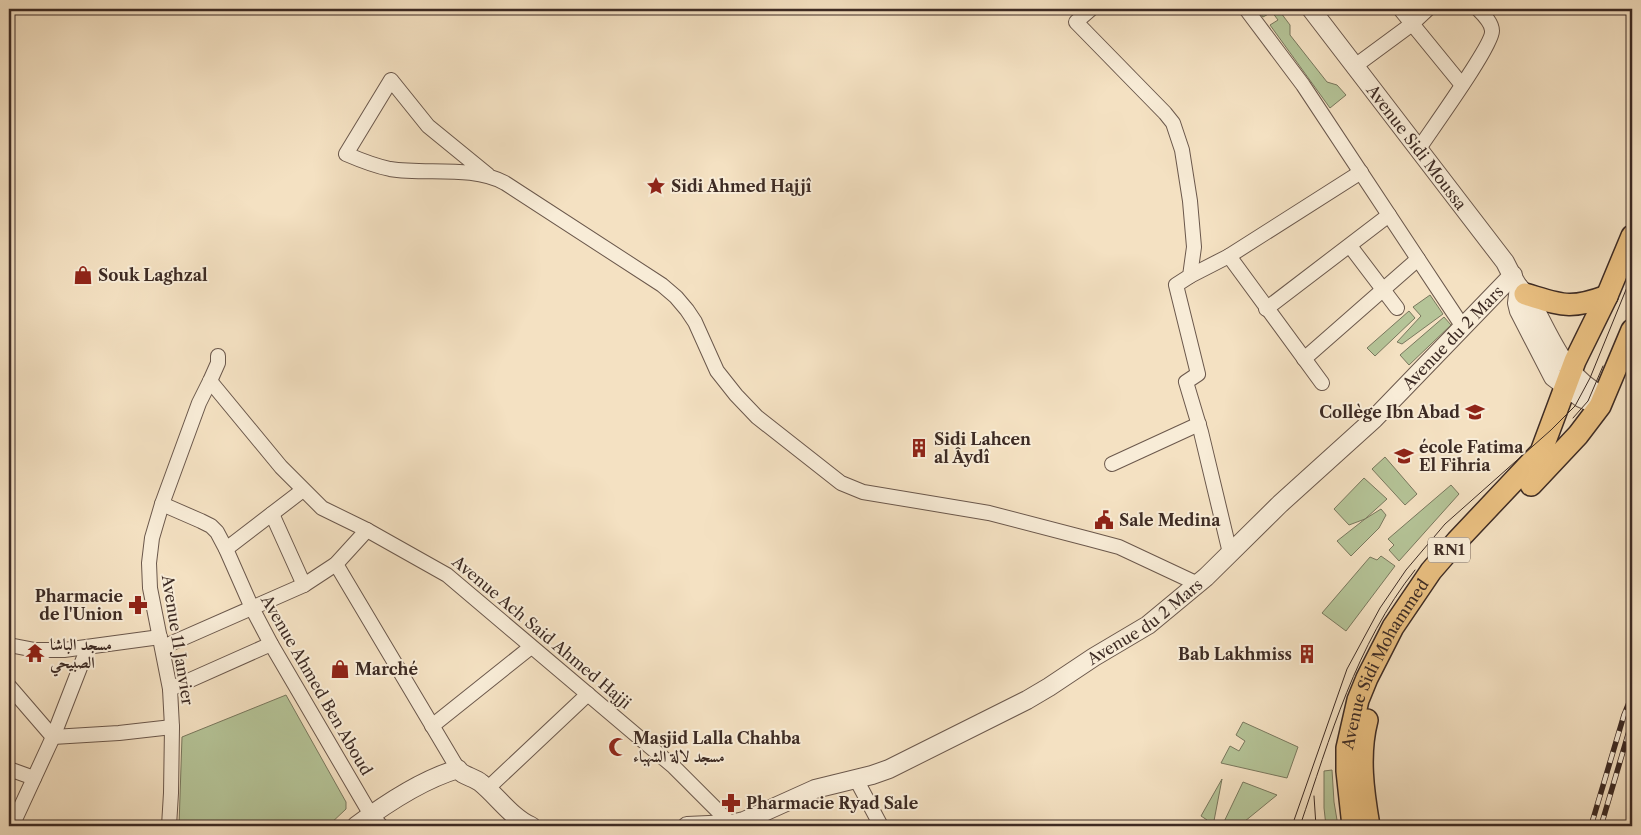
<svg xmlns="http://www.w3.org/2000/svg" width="1641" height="835" font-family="'Libre Caslon Text',Amiri,serif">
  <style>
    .green { fill: #b5c498; stroke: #79785e }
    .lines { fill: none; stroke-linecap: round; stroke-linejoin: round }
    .minor-casing { stroke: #6b584c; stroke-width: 16 }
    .tertiary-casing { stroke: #6b584c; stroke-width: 20 }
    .primary-casing { stroke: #3d2b24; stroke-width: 24 }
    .minor { stroke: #f8ecd7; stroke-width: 14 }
    .tertiary { stroke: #f8ecd7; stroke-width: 18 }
    .primary { stroke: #eac081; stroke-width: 21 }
    .tram { stroke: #3d2b24; stroke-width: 1 }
    .rail-casing { stroke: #3d2b24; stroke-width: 5.5 }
    .rail { stroke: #f8ecd7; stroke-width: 4; stroke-dasharray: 11; stroke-linecap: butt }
    .labels { text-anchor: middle; stroke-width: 4; stroke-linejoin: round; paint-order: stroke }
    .shield { fill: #f8ecd7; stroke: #75655a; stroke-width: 1 }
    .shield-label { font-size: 15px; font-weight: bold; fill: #3d2b24 }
    .street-label { font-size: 16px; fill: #3d2b24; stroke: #f8ecd7 }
    .poi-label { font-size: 16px; font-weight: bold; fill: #3d2b24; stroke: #f8ecd7; text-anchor: start }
  </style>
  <rect width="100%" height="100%" fill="#f4e1c2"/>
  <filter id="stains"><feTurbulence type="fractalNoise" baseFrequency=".004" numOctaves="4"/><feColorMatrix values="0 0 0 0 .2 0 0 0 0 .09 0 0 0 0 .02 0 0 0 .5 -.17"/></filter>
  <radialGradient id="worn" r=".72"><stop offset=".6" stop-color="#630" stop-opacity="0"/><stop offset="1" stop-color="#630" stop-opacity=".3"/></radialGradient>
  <!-- green -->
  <g class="green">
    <polygon points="1257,9 1278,9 1290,25 1290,35 1327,82 1337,85 1346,95 1330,108 1270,25 1278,20 1272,12 1263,17"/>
    <polygon points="1430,295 1443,314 1402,344 1397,342 1421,316 1413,307"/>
    <polygon points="1409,311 1415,318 1375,356 1367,348"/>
    <polygon points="1444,317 1451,325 1409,365 1400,355"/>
    <polygon points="1385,457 1417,494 1405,505 1372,469"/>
    <polygon points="1364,478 1387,499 1365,519 1381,509 1386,515 1379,528 1351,556 1337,541 1365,519 1349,525 1334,509"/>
    <polygon points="1451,485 1459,494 1399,561 1389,550 1394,545 1388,539"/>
    <polygon points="1381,556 1395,566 1346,631 1322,613 1370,557 1377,560"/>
    <polygon points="286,695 346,802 346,809 328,826 179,826 182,737"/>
    <polygon points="1243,722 1298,747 1287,778 1221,763 1230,746 1239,751 1245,741 1236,735"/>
    <polygon points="1332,770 1334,802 1338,826 1326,826 1324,808 1324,771"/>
    <polygon points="1222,779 1213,826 1205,826 1207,820 1201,816"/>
    <polygon points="1243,782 1277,795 1239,826 1222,826"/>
  </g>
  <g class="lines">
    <!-- minor casing -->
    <g class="minor-casing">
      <g id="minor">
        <polyline points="1091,9 1076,22 1165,113 1173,123 1182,150 1190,201 1194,247 1190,276 1176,285 1198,374 1186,382 1201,432 1230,553"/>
        <polyline points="1246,9 1303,85 1463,327"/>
        <polyline points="1400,9 1462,85"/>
        <polyline points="1355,66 1412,24 1428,9"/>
        <path d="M1418,150C1429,133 1493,45 1492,31C1492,23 1484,15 1478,9"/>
        <path d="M488,175L428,126L391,80L346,154C360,160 375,166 390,169C426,175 472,165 505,183L662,285L676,297L687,310L695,322L717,371L736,395L757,417L841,483L863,492L989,513L1089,539L1119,547L1198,584"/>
        <polyline points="1350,246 1397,308"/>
        <polyline points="1229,256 1322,383"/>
        <polyline points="1190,276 1229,256 1361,172"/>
        <polyline points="1266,309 1389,215"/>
        <polyline points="1304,359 1418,259"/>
        <polyline points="210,381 281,467 322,508 367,530 447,575 674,767 733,826"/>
        <polyline points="1112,464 1199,424"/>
        <polyline points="162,504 201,521 211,526 217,532 226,549 252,608 271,644 371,815 381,826"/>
        <polyline points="272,514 304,585"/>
        <polyline points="226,549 303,490"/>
        <polyline points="336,564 458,769"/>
        <polyline points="9,645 35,650 64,650 160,637"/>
        <polyline points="163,647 304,585 336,564 367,530"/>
        <polyline points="9,686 53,737 119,733 172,727"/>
        <polyline points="170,689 271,644"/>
        <polyline points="432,726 531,647"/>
        <polyline points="9,769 34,778"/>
        <polyline points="856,779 881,826"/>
        <polyline points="487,789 588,694"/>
        <polyline points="12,826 53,737 88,647"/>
        <polyline points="169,826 171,793 172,727 170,689 150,588 149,563 152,538 162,504 199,403 210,381 218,363 218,356"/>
      </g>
    </g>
    <!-- tertiary casing -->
    <g class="tertiary-casing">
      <g id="tertiary">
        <path id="s1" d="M1311,9L1505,262C1509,270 1513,278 1518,286C1523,292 1528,297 1532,304C1553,341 1564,377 1604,397"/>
        <polyline points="1519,287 1517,303 1519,311 1553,377 1581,398 1597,405"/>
        <path d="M356,826C384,805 424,779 458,769C462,776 474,777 481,783C496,795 513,819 531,826"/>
        <path id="s2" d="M687,826L731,824L744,821L815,789L872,775L889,769L1027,700L1049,687L1094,657L1148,625L1206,577L1280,504L1374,419L1513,275"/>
      </g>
    </g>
    <!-- primary casing -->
    <g class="primary-casing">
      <g id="primary">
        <path d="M1525,294C1562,305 1569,310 1607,296"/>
        <polyline points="1531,485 1578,435 1600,406 1632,330"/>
        <path d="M1367,720C1358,755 1363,791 1369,826"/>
        <path id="s3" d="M1353,826L1347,771V748L1358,700L1367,678L1393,627L1431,571L1457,541L1541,452L1575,361L1607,296L1632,236"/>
      </g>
    </g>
    <!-- minor -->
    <use href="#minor" class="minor"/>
    <!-- tertiary -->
    <use href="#tertiary" class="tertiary"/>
    <!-- primary -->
    <use href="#primary" class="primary"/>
    <!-- tram -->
    <g class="tram">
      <polyline points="1573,418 1588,401 1603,366"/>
      <polyline points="1314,796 1316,826"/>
      <polyline points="1292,826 1347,669 1380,608 1406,570 1445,524 1551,430 1575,406 1590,378 1632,275"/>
      <path d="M1300,826C1330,738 1356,644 1415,570"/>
    </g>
    <!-- rail casing -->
    <g class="rail-casing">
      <g id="rail">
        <polyline points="1591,826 1624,715 1632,695"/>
        <polyline points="1601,826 1632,721"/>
      </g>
    </g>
    <!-- rail -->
    <use href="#rail" class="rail"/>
  </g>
  <!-- icons -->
  <defs>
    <g id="sight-bare" transform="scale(1.5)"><path d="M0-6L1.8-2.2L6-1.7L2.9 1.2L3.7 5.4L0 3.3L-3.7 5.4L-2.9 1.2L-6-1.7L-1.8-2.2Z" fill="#8f2418" stroke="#f8ecd7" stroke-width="2.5" paint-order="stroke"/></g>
    <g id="shop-bare" transform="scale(1.5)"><path d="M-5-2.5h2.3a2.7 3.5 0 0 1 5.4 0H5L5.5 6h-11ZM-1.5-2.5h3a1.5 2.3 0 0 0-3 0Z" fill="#8f2418" stroke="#f8ecd7" stroke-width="2.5" paint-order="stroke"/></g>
    <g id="school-bare" transform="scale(1.5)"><path d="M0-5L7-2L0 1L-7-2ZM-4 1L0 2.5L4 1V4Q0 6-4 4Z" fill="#8f2418" stroke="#f8ecd7" stroke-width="2.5" paint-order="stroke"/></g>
    <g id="building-bare" transform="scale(1.5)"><path d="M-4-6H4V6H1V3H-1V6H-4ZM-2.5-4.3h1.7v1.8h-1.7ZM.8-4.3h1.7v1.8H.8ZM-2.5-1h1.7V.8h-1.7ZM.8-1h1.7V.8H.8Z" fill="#8f2418" stroke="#f8ecd7" stroke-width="2.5" paint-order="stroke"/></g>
    <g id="civic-bare" transform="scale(1.5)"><path d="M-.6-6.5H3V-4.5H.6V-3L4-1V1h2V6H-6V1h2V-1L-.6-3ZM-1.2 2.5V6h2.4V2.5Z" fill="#8f2418" stroke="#f8ecd7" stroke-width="2.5" paint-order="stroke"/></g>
    <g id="pharmacy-bare" transform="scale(1.5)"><path d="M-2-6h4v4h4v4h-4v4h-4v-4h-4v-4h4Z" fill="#8f2418" stroke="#f8ecd7" stroke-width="2.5" paint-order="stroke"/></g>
    <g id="temple-bare" transform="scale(1.5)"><path d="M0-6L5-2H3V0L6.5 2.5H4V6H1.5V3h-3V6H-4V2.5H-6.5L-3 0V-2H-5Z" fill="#8f2418" stroke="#f8ecd7" stroke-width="2.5" paint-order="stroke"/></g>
    <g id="mosque-bare" transform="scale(1.5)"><path d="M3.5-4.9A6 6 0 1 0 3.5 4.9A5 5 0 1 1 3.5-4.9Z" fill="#8f2418" stroke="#f8ecd7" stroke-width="2.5" paint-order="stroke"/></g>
  </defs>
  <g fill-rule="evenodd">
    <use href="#sight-bare" x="656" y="186"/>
    <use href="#shop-bare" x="83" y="275"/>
    <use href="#school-bare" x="1475" y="412"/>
    <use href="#building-bare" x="919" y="448"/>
    <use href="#school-bare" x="1404" y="456"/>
    <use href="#civic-bare" x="1104" y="520"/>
    <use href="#pharmacy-bare" x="138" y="605"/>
    <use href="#temple-bare" x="35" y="653"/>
    <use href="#building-bare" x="1307" y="654"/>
    <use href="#shop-bare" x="340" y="669"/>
    <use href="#mosque-bare" x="618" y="747"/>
    <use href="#pharmacy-bare" x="731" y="803"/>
  </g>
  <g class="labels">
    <!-- shield labels -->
    <rect class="shield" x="1428" y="537.5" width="42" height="25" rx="4"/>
    <g class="shield-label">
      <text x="1449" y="555">RN1</text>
    </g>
    <!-- street labels -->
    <g class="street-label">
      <text dy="6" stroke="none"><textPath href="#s1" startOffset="174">Avenue Sidi Moussa</textPath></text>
      <text dy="6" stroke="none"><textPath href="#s2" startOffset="928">Avenue du 2 Mars</textPath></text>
      <text dy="6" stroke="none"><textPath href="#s2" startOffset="508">Avenue du 2 Mars</textPath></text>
      <text transform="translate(542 632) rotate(40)" y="6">Avenue Ach Said Ahmed Hajji</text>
      <text transform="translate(178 640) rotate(81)" y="6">Avenue 11 Janvier</text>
      <text dy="6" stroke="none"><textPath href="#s3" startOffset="171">Avenue Sidi Mohammed</textPath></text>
      <text transform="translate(317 685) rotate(60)" y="6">Avenue Ahmed Ben Aboud</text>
    </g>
    <!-- poi labels -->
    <g class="poi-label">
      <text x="671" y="192">Sidi Ahmed Hajjî</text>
      <text x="98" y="281">Souk Laghzal</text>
      <text x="1460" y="418" text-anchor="end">Collège Ibn Abad</text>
      <text x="934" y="445">Sidi Lahcen<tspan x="934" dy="18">al Âydî</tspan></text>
      <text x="1419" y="453">école Fatima<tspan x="1419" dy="18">El Fihria</tspan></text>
      <text x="1119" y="526">Sale Medina</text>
      <text x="123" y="602" text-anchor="end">Pharmacie<tspan x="123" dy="18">de l'Union</tspan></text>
      <text x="50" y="650">مسجد الباشا<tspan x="50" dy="18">الصبيحي</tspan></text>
      <text x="1292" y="660" text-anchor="end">Bab Lakhmiss</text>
      <text x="355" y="675">Marché</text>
      <text x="633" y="744">Masjid Lalla Chahba<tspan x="633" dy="18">مسجد لالة الشهباء</tspan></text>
      <text x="746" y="809">Pharmacie Ryad Sale</text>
    </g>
  </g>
  <!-- margin -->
  <rect width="1641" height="835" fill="none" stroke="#f4e1c2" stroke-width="30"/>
  <rect x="10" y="10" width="1621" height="815" fill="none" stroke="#3d2b24" stroke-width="2.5"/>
  <rect x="15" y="15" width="1611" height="805" fill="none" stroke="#3d2b24"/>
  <rect width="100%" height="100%" filter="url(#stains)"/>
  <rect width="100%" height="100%" fill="url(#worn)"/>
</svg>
